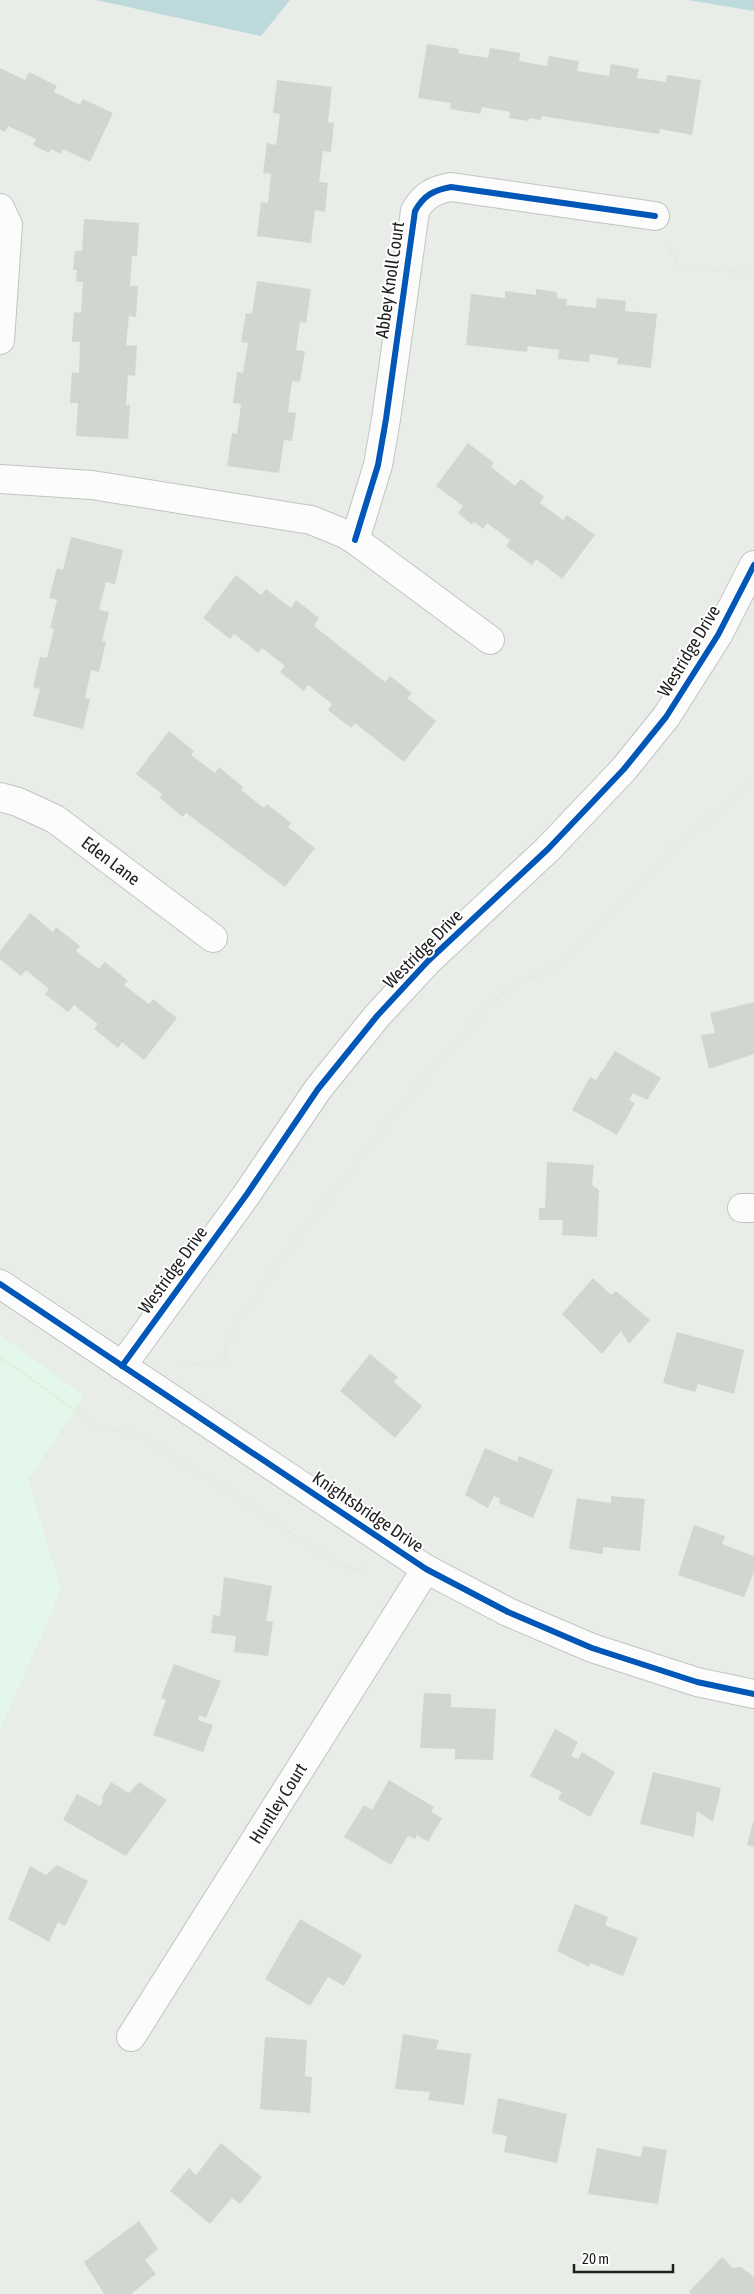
<svg xmlns="http://www.w3.org/2000/svg" width="754" height="2294" font-family="'Asap Condensed',sans-serif">
  <style>
    .education { fill: #e4f7eb }
    .forest { fill: #bdd9db }
    .building { fill: #d2d6d1 }
    .lines { fill: none; stroke-linecap: round; stroke-linejoin: round }
    .minor-casing { stroke: #c2c4c2; stroke-width: 30 }
    .path { stroke: #e1ecd9; stroke-width: 3; stroke-dasharray: 2.5 2.5; stroke-linecap: butt }
    .minor { stroke: #fcfcfc; stroke-width: 28 }
    .cycleway-casing { stroke: #fff; stroke-width: 9 }
    .cycleway { stroke: #0057b8; stroke-width: 6 }
    .labels { text-anchor: middle; stroke-width: 4; stroke-linejoin: round; paint-order: stroke }
    .street-label { font-size: 18px; fill: #1f1f1f; stroke: #fff }
  </style>
  <rect width="100%" height="100%" fill="#e8ede8"/>
  <!-- education -->
  <polygon class="education" points="0,1335 84,1396 28,1479 61,1590 0,1730"/>
  <!-- forest -->
  <g class="forest">
    <polygon points="96,0 290,0 261,36"/>
    <polygon points="688,0 754,0 754,11"/>
  </g>
  <!-- building -->
  <g class="building">
    <polygon points="427,44 459,49 458,53 488,58 490,48 520,53 519,61 547,66 549,56 579,61 577,71 609,76 611,64 639,69 637,78 666,82 667,75 701,80 692,135 660,129 659,134 541,116 541,120 529,118 529,121 509,118 510,112 482,107 480,114 450,109 451,103 418,98"/>
    <polygon points="0,68 25,80 29,72 57,86 54,92 80,105 83,99 113,113 90,162 63,149 61,154 51,149 49,153 33,145 36,139 8,126 5,132 0,129"/>
    <polygon points="277,80 332,87 328,122 334,123 331,152 323,151 319,182 328,183 325,212 315,210 311,243 257,236 261,202 268,203 271,174 263,173 267,143 276,145 280,114 273,113"/>
    <polygon points="84,219 139,223 137,256 132,256 130,286 138,286 136,317 129,316 126,345 137,346 135,376 128,375 126,405 130,405 128,439 76,436 78,403 70,403 72,372 79,373 80,342 72,342 74,312 81,313 83,282 76,282 77,270 73,270 75,251 82,251"/>
    <polygon points="257,281 311,289 306,323 300,322 296,350 305,351 300,382 292,381 288,412 296,413 292,441 284,440 279,473 227,466 232,433 237,434 241,404 233,403 237,372 243,373 248,343 241,342 246,313 252,314"/>
    <polygon points="536,289 557,292 557,298 567,299 566,305 596,308 597,298 626,301 625,311 657,314 651,368 617,364 618,358 590,354 589,362 558,359 559,350 528,346 527,352 466,345 471,294 505,298 505,291 536,295"/>
    <polygon points="468,443 494,463 491,467 515,486 521,479 544,497 540,503 563,520 567,515 595,535 562,579 536,559 532,565 506,546 510,540 487,523 483,529 474,522 472,525 458,513 463,506 436,486"/>
    <polygon points="71,537 123,550 115,584 106,582 99,610 109,612 102,641 106,642 99,672 91,670 85,698 90,699 83,729 33,716 40,689 33,687 40,657 47,658 54,629 50,628 57,600 49,598 57,568 63,570"/>
    <polygon points="236,575 261,595 266,589 291,608 296,600 319,618 314,626 385,682 390,676 412,693 407,698 436,721 404,762 355,723 351,728 328,710 332,704 308,685 304,691 280,672 285,666 262,648 258,653 234,634 230,639 203,618"/>
    <polygon points="169,731 194,751 191,755 215,773 219,767 243,787 241,790 264,808 267,804 291,823 288,827 315,848 285,887 186,813 183,817 160,798 162,794 136,774"/>
    <polygon points="30,913 53,932 56,927 80,946 76,951 99,969 105,962 128,981 124,985 149,1004 153,999 177,1018 144,1060 122,1042 118,1048 94,1029 98,1024 74,1005 68,1012 45,994 49,989 26,970 21,976 0,959 0,951"/>
    <polygon points="754,1002 754,1054 709,1069 701,1035 715,1033 710,1013"/>
    <polygon points="615,1051 661,1078 647,1100 633,1093 629,1100 635,1103 617,1135 572,1110 590,1077 596,1080"/>
    <polygon points="547,1162 594,1165 592,1185 599,1190 597,1237 562,1235 563,1220 539,1220 539,1208 545,1208"/>
    <polygon points="593,1278 611,1295 616,1291 650,1320 629,1344 621,1331 602,1354 562,1314"/>
    <polygon points="677,1332 744,1350 734,1394 698,1384 695,1392 663,1383"/>
    <polygon points="370,1354 398,1377 394,1382 422,1406 395,1438 340,1391"/>
    <polygon points="485,1448 517,1462 519,1456 553,1470 533,1518 499,1503 500,1499 494,1496 488,1508 465,1495"/>
    <polygon points="611,1496 645,1499 640,1551 603,1547 603,1554 569,1549 577,1498 611,1503"/>
    <polygon points="694,1525 725,1536 722,1544 754,1556 754,1572 744,1597 678,1575"/>
    <polygon points="224,1577 272,1586 266,1621 273,1622 268,1656 234,1652 236,1636 211,1633 213,1615 220,1616"/>
    <polygon points="174,1664 221,1681 206,1718 200,1715 198,1720 213,1725 203,1752 153,1735 166,1700 161,1698"/>
    <polygon points="424,1693 451,1694 451,1707 496,1709 493,1760 455,1759 455,1749 420,1748"/>
    <polygon points="555,1729 578,1742 571,1756 578,1759 582,1752 615,1772 590,1817 558,1799 562,1792 530,1776"/>
    <polygon points="653,1772 721,1788 713,1822 697,1811 694,1837 640,1824"/>
    <polygon points="389,1780 434,1807 431,1812 442,1818 428,1842 417,1835 415,1839 408,1836 391,1865 344,1837 364,1805 372,1810"/>
    <polygon points="111,1782 129,1793 139,1782 167,1800 126,1856 63,1820 77,1794 100,1806 103,1801 102,1797"/>
    <polygon points="753,1822 754,1822 754,1847 747,1845"/>
    <polygon points="57,1865 88,1881 65,1926 58,1922 49,1942 8,1919 30,1866 46,1875"/>
    <polygon points="575,1904 608,1917 605,1925 638,1938 623,1976 590,1963 589,1967 557,1951"/>
    <polygon points="300,1919 362,1955 344,1986 328,1977 310,2006 265,1979"/>
    <polygon points="403,2034 439,2040 436,2049 471,2054 464,2105 428,2100 430,2092 395,2089"/>
    <polygon points="265,2037 307,2040 305,2076 312,2077 310,2113 260,2109"/>
    <polygon points="498,2098 567,2114 557,2163 504,2152 507,2136 492,2133"/>
    <polygon points="221,2143 262,2177 240,2204 232,2198 210,2224 170,2191 189,2168 196,2175"/>
    <polygon points="643,2146 667,2150 658,2204 588,2194 597,2148 641,2157"/>
    <polygon points="139,2221 158,2249 145,2260 156,2274 131,2294 104,2294 84,2262"/>
    <polygon points="722,2257 733,2268 741,2267 754,2277 754,2294 691,2294 689,2292"/>
  </g>
  <g class="lines">
    <!-- minor casing -->
    <g class="minor-casing">
      <g id="minor">
        <polyline points="0,208 8,225 0,340"/>
        <polyline points="0,479 92,485 311,520 343,533 355,540 490,640"/>
        <path d="M355,540L378,465L386,419L415,211C424,195 434,190 451,187L655,216"/>
        <path id="s1" d="M0,797L18,802L55,819L213,938"/>
        <polyline points="742,1208 754,1208"/>
        <polyline points="0,1284 426,1569 508,1612 592,1648 697,1682 754,1694"/>
        <polyline points="122,1366 247,1194 318,1089 377,1016 428,961 548,849 624,769 666,717 718,635 754,565"/>
        <path id="s2" d="M131,2037L426,1569"/>
      </g>
    </g>
    <!-- path -->
    <g class="path">
      <polyline points="668,244 679,268 738,271 754,275"/>
      <polyline points="0,1358 21,1371 97,1427 127,1431 162,1448 334,1562 358,1571 364,1564"/>
      <polyline points="178,1365 208,1364 224,1359 227,1344 237,1324 296,1240 404,1102 489,1006 514,984 553,968 592,933 674,847 731,802 754,774"/>
    </g>
    <!-- minor -->
    <use href="#minor" class="minor"/>
    <!-- cycleway casing -->
    <g class="cycleway-casing">
      <g id="cycleway">
        <path d="M355,540L378,465L386,419L415,211C424,195 434,190 451,187L655,216"/>
        <polyline points="0,1284 426,1569 508,1612 592,1648 697,1682 754,1694"/>
        <polyline points="122,1366 247,1194 318,1089 377,1016 428,961 548,849 624,769 666,717 718,635 754,565"/>
      </g>
    </g>
    <!-- cycleway -->
    <use href="#cycleway" class="cycleway"/>
  </g>
  <g class="labels">
    <!-- street labels -->
    <g class="street-label">
      <text transform="translate(390 280) rotate(-82)" y="6">Abbey Knoll Court</text>
      <text transform="translate(689 651) rotate(-59)" y="6">Westridge Drive</text>
      <text dy="6" stroke="none"><textPath href="#s1" startOffset="129">Eden Lane</textPath></text>
      <text transform="translate(423 949) rotate(-45)" y="6">Westridge Drive</text>
      <text transform="translate(173 1270) rotate(-54)" y="6">Westridge Drive</text>
      <text transform="translate(368 1512) rotate(34)" y="6">Knightsbridge Drive</text>
      <text dy="6" stroke="none"><textPath href="#s2" startOffset="276">Huntley Court</textPath></text>
    </g>
  </g>
  <!-- scale -->
  <path d="M574 2264v8h99v-8" fill="none" stroke="#1f1f1f" stroke-width="2.5"/>
  <text x="582" y="2264" font-size="15" fill="#1f1f1f" stroke="#ffffff" stroke-width="4" paint-order="stroke">20 m</text>
</svg>
